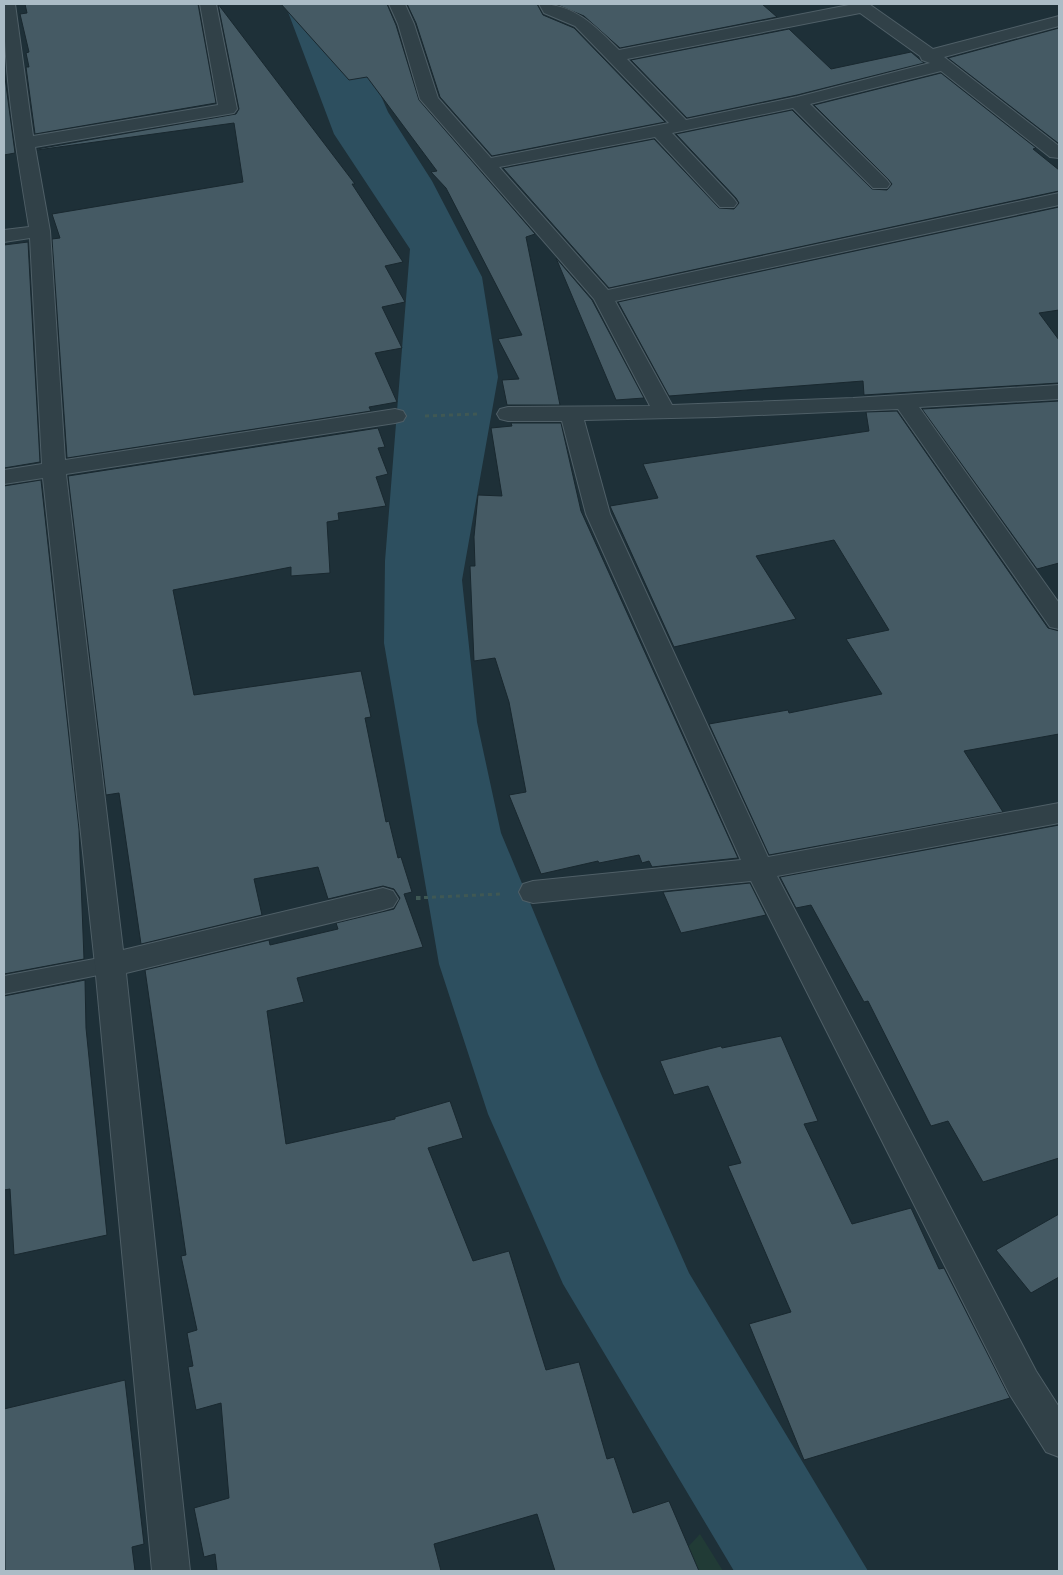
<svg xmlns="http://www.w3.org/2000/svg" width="1063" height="1575" font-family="Overpass,sans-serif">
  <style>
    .green { fill: #213b36 }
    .water { fill: #2d4f5f }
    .building { fill: #455a64; stroke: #19282f }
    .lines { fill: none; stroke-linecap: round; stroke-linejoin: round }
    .lane-casing { stroke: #4f5f67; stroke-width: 2 }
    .street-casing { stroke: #4f5f67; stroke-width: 2 }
    .path-far1 { stroke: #3f5854; stroke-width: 3; stroke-dasharray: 4 4; stroke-linecap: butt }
    .path { stroke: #3f5854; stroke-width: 4; stroke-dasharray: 4.5 4.5; stroke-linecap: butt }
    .lane { fill: #314148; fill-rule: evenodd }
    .street { fill: #314148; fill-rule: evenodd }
  </style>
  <rect width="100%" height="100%" fill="#1e3038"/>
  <!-- green -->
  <polygon class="green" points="700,1534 723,1571 586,1571 688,1547"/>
  <!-- water -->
  <polygon class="water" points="285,4 341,4 388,112 432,181 482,277 498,377 462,580 477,722 501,833 601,1074 689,1273 868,1571 734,1571 563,1284 488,1114 439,964 384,643 385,561 410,249 334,134"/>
  <!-- building -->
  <g class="building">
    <polygon points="25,4 198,4 216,103 35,134 26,67 29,67 26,53 29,52 20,14 27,13"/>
    <polygon points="218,4 355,184 352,184 403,262 385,266 405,302 382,307 402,348 375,353 397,402 369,407 371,411 67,458 52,239 60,238 52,214 243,182 234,123 37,150 37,149 236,114 239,109"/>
    <polygon points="281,4 387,4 396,25 419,100 535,234 526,237 560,405 507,405 502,380 519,379 498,339 522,335 446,188 431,172 437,171 367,77 349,80"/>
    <polygon points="407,4 537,4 543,15 574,28 665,122 492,156 440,97 416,23"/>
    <polygon points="555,4 762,4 777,17 620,48 584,16"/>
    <polygon points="1059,28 1059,143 1058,143 948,58"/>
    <polygon points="789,29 831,69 911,52 924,63 797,95 687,118 631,60"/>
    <polygon points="4,70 15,153 4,155"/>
    <polygon points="941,73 1036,148 1033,149 1059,170 1059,191 609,288 503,168 654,139 719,208 734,209 739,203 736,198 676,134 792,110 872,189 887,190 892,184 888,179 814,105"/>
    <polygon points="1059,207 1059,310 1039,313 1059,340 1059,383 864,395 863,381 669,396 618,302"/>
    <polygon points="28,242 40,462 4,468 4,245"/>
    <polygon points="556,258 592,300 644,398 616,400"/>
    <polygon points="1059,401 1059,563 1037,569 922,409"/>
    <polygon points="897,411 1048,628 1059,631 1059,734 964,751 1003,812 769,855 709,724 788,710 789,713 882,694 846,639 889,630 834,540 756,556 796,619 674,647 610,506 658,498 643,464 869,431 866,412"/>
    <polygon points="511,423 561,423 581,511 738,858 652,867 649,861 642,863 639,855 599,863 598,861 541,874 509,795 526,792 509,702 495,658 474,661 470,566 475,566 474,537 478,495 502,496 491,428 512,426"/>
    <polygon points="378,428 385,447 378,448 388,474 376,477 386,506 338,513 339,520 327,522 330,573 291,576 291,567 173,590 194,695 361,671 371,717 365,718 386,822 389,821 398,858 401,857 412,892 404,894 423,947 297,978 304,1002 267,1011 286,1144 395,1119 395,1117 450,1101 463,1138 428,1148 473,1261 509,1251 546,1370 579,1362 607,1459 614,1457 633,1513 669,1501 699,1571 555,1571 537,1514 434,1544 441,1571 217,1571 215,1554 204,1557 194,1508 229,1498 221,1403 196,1410 188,1367 193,1366 187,1333 197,1330 181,1256 186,1255 145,970 269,940 270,945 338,929 336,923 394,909 400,898 394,889 383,886 328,899 318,867 254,879 262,915 141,944 119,793 106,795 68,476"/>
    <polygon points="41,480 79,829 84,959 4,974 4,486"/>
    <polygon points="1059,825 1059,1158 983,1182 948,1121 931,1126 868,1001 864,1002 811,905 796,908 780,877"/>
    <polygon points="750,883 766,915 681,933 663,892"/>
    <polygon points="85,980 86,1028 107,1235 14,1255 10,1189 4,1190 4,996"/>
    <polygon points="781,1036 818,1121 804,1124 852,1224 911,1208 939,1269 944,1268 1010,1398 804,1460 749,1324 791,1312 728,1166 741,1163 708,1086 674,1095 660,1061 721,1046 722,1048"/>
    <polygon points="1059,1214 1059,1277 1031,1293 996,1250"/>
    <polygon points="125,1380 144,1544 132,1547 135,1571 5,1571 4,1409"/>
  </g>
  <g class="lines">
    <!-- lane casing -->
    <g class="lane-casing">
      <polygon id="lane" points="110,956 118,959 121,965 118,971 4,994 4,976"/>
    </g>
    <!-- street casing -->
    <g class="street-casing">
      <g id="street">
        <path d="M4,4H15L33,136L218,105L200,4H216L237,109L234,113L228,114L35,147L50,231L65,460L395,409L403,411L406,416L403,421L395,423L66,474L123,950L383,888L393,891L398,899L393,907L383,910L126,973L190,1571H152L95,965L43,478L4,484V470L42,464L30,238L4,242V230L29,227C17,153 4,79 4,4Z"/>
        <path d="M389,4H405L414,24L438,98L491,158L669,123L575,26L544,13L539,4C575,4 595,26 619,50L854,4H869L933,49L1059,16V26L944,57L1059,146V158L1050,157L941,71L810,104L887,180L890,184L887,188H873L793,108L672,133L734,199L737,203L734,207H720L655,137L499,167L608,290L1059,193V205L615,301L672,405L853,398L1059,385V399L919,407L1059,603V629L1050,627L898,409L715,417L584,420L610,514L768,857L1059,803V823L777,876L1036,1371L1059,1407V1457L1046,1452L1010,1395L751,881L533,903L523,900L519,892L523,884L533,881L741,860L586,514L562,421H508L500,419L497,414L500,409L508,407L650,406L594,299L420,99L398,24ZM860,13L920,56L922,60L930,63L797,97L686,120L627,59Z"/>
      </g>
    </g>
    <!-- path-far1 -->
    <g class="path-far1">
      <polyline points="425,416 477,414"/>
      <polyline points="416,898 500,894"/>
    </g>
    <!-- path -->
    <polyline class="path" points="416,898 422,898"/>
    <!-- lane -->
    <use href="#lane" class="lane"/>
    <!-- street -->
    <use href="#street" class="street"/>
  </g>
  <!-- border -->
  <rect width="1063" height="1575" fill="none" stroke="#abbcc6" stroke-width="10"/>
</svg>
